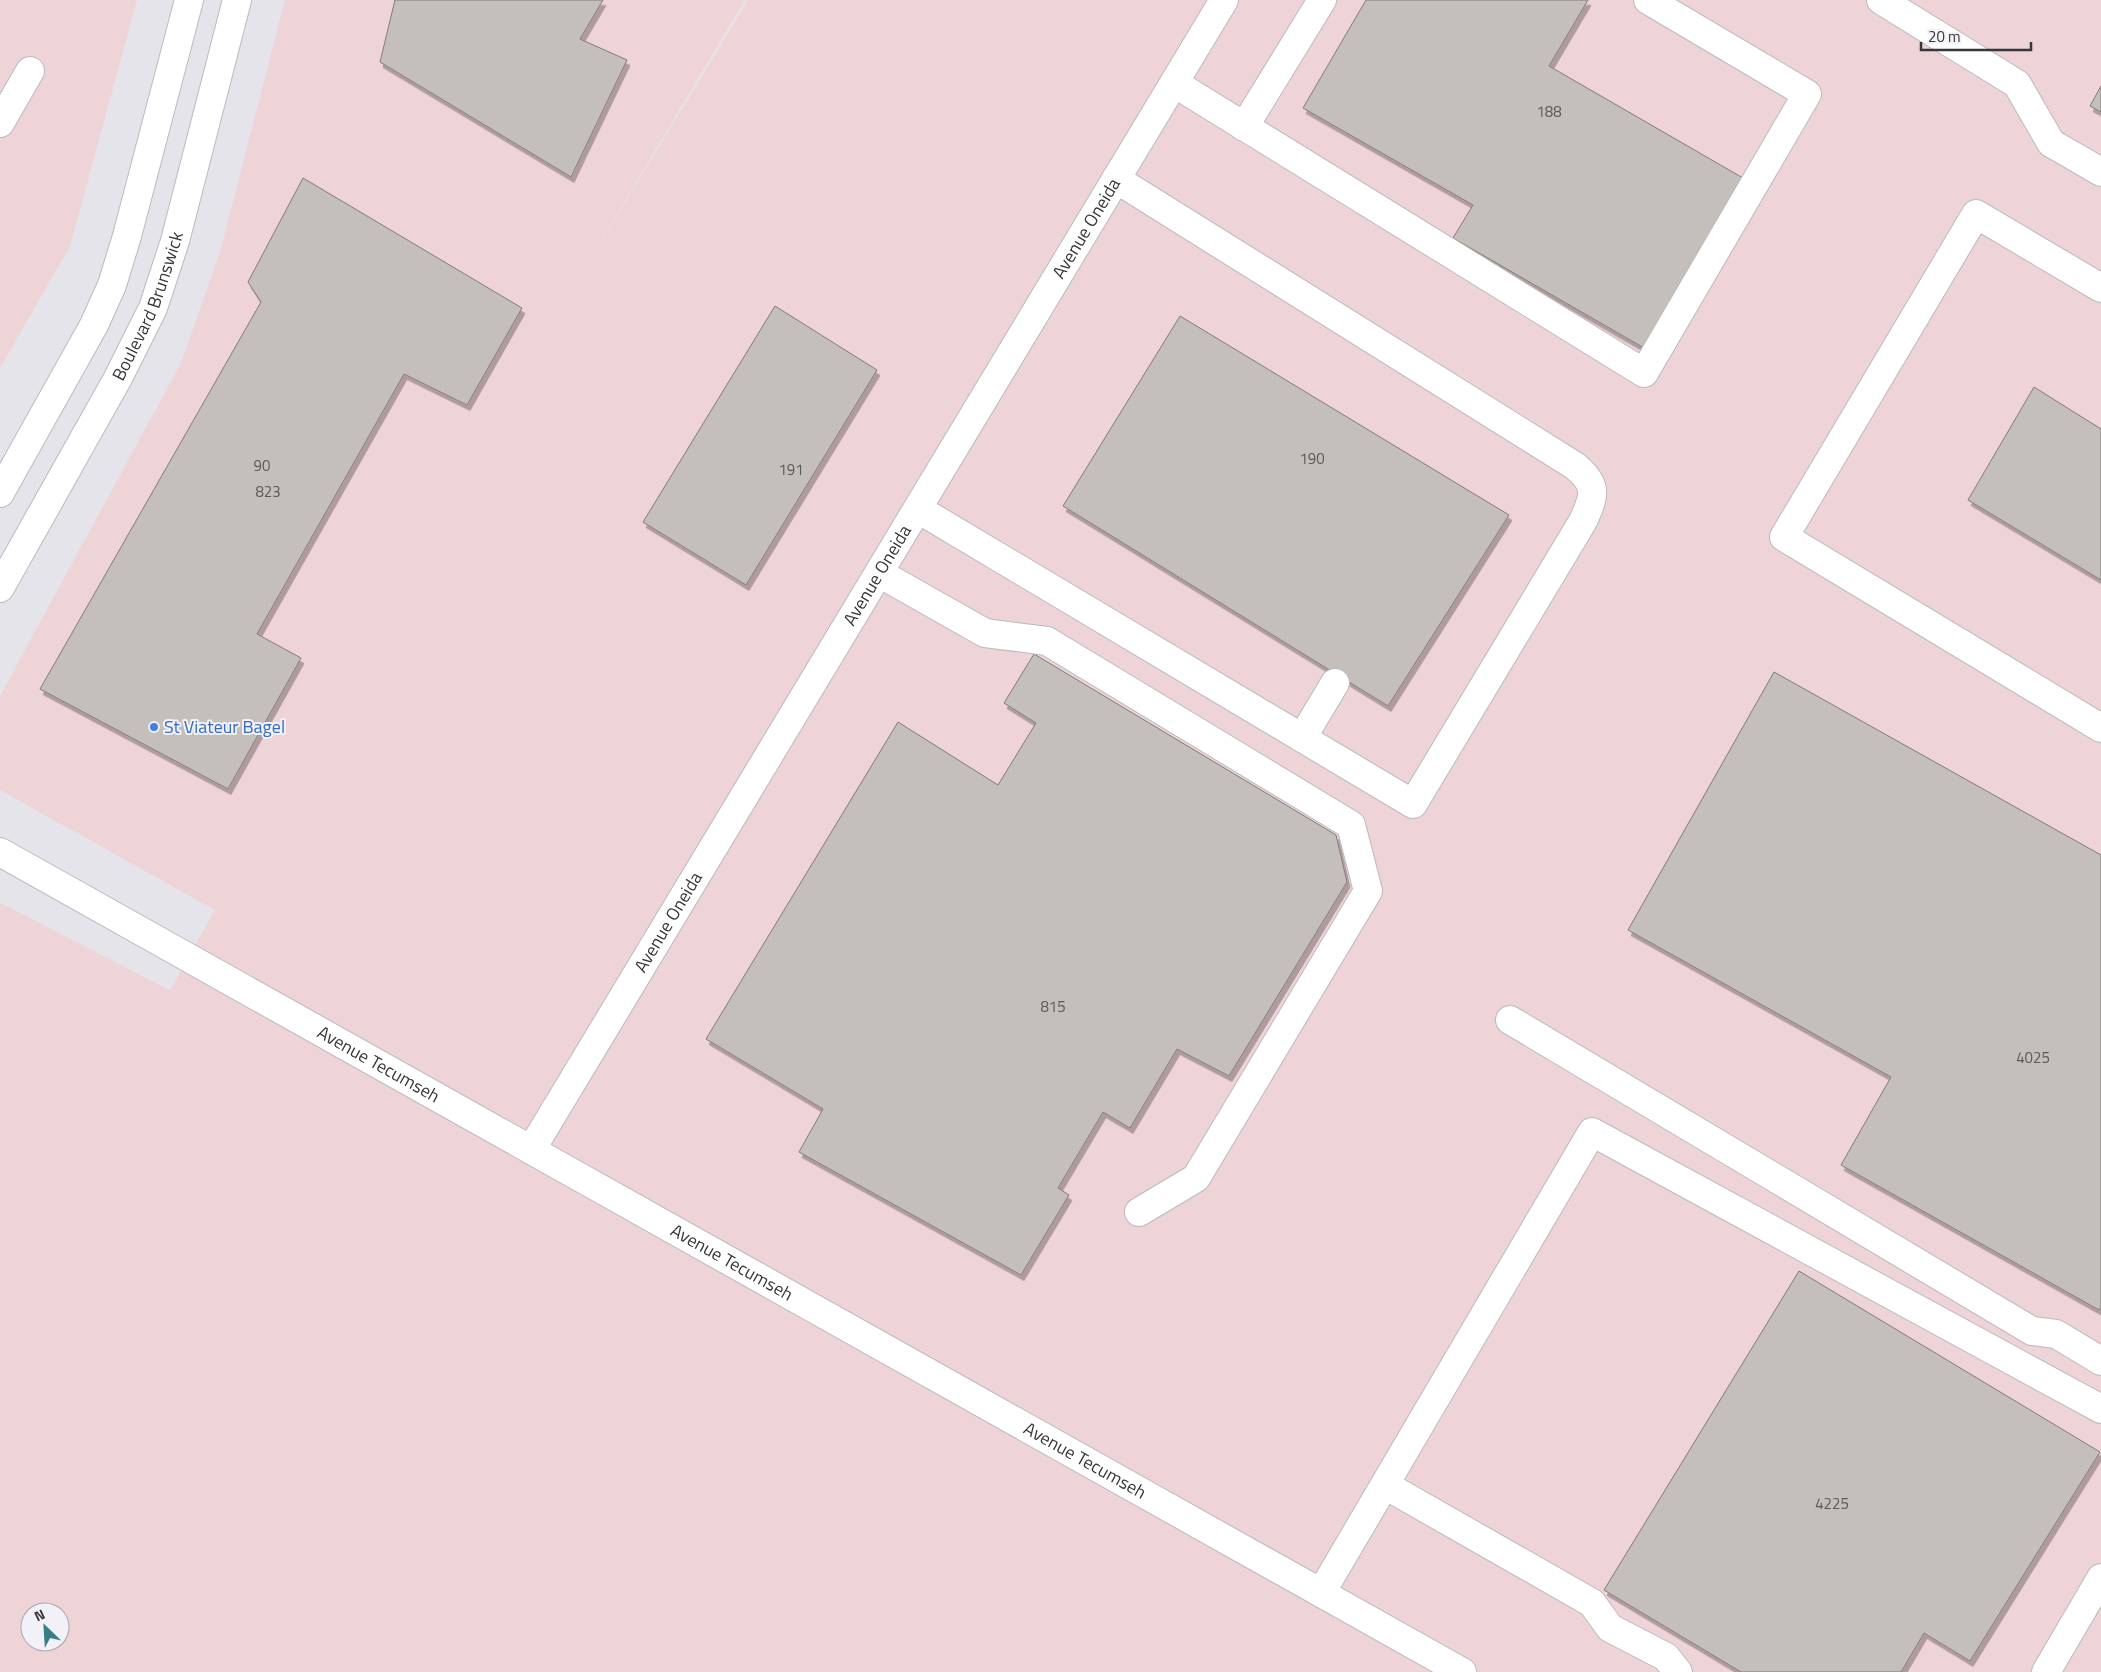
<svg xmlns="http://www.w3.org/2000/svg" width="2101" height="1672" font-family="'Titillium Web',sans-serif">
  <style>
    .industrial { fill: #eed3d7; fill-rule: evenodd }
    .building { fill: #c4bfbb; stroke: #817c78; filter: url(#shadow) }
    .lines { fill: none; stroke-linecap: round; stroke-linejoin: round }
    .minor-casing { stroke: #babac0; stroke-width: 30 }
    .minor { stroke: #fff; stroke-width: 28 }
    .shop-dot { fill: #3f7fe0; stroke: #f1f1f7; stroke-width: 2 }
    .labels { text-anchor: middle; stroke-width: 4; stroke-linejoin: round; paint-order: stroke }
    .number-label { font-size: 15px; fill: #5a595a }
    .street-label { font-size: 18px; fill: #37373a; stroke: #f1f1f7 }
    .shop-label { font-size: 18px; fill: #366cbe; stroke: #f1f1f7; text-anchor: start }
  </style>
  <defs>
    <filter id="shadow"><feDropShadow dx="3" dy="5.5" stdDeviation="0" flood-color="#0004"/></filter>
  </defs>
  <rect width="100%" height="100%" fill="#e4e4ea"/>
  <!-- industrial -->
  <g class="industrial">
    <polygon points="0,0 137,0 70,246 0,368"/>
    <path d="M285,0H745L566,300L748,0H2101V1672H0V903L170,990L215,910L0,790V696L181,363L220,252ZM30,1612H60V1642H30Z"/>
  </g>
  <!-- building -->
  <g class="building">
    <polygon points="395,0 603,0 580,39 627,60 571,177 380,62"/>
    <polygon points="1366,0 1588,0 1549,66 1743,178 1644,348 1453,238 1473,205 1303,108"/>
    <polygon points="2101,86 2101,112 2090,106"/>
    <polygon points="303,178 522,308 467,405 404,374 257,634 301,658 228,789 40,689 261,302 248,282"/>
    <polygon points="775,306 877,370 746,585 643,522"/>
    <polygon points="1180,316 1509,515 1388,706 1063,506"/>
    <polygon points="2034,387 2101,429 2101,580 1968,500"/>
    <polygon points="1034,654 1336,835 1347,882 1229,1076 1177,1049 1130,1128 1103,1112 1058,1188 1069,1195 1021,1275 799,1152 823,1109 706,1039 898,722 998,785 1036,723 1004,703"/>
    <polygon points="1774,672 2101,855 2101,1307 2099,1310 1841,1165 1891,1077 1628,930"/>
    <polygon points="1799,1271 2100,1452 1970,1661 1924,1633 1901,1672 1741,1672 1604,1590"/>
  </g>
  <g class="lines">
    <!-- minor casing -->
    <g class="minor-casing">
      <g id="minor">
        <polyline points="1881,0 2017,84 2051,143 2101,172"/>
        <polyline points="1174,83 1644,373 1807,94 1648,0"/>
        <polyline points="0,123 30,71"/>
        <polyline points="1244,127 1322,0"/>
        <polyline points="2101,288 1976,214 1784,537 2101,728"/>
        <polyline points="0,493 94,325 112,285 127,236 189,0"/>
        <path d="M918,509L1413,804L1583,521C1595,495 1598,485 1575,466L1116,179"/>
        <polyline points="879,573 985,633 1047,641 1351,825 1368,891 1196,1178 1139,1212"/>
        <path id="s1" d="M0,588L118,378L153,308L175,241L237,0"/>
        <polyline points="1302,738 1335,683"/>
        <path id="s2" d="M0,852L1462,1672"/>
        <polyline points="1510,1020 2032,1331 2056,1334 2101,1361"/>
        <path id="s3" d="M531,1150L1224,0"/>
        <polyline points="1385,1485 1592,1603 1610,1628 1666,1657 1678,1672"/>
        <polyline points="1321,1593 1592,1132 2101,1409"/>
        <polyline points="2046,1672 2101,1578"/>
      </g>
    </g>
    <!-- minor -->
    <use href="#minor" class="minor"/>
  </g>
  <!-- markers -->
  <circle class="shop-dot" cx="154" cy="727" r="5"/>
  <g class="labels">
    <!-- number labels -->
    <g class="number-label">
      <text x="1549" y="117">188</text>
      <text x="1312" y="464">190</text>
      <text x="262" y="471">90</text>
      <text x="791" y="475">191</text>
      <text x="268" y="497">823</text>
      <text x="1053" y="1012">815</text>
      <text x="2033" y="1063">4025</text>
      <text x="1832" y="1509">4225</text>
    </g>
    <!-- street labels -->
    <g class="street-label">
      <text dy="6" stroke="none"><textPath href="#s3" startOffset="1076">Avenue Oneida</textPath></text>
      <text dy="6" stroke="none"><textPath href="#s1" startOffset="319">Boulevard Brunswick</textPath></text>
      <text dy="6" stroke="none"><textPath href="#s3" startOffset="671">Avenue Oneida</textPath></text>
      <text dy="6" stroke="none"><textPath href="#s3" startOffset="266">Avenue Oneida</textPath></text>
      <text dy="6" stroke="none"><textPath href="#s2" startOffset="434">Avenue Tecumseh</textPath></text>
      <text dy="6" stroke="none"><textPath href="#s2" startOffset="839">Avenue Tecumseh</textPath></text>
      <text dy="6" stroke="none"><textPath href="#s2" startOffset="1244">Avenue Tecumseh</textPath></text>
    </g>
    <!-- shop labels -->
    <g class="shop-label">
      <text x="164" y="733">St Viateur Bagel</text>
    </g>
  </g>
  <!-- north arrow -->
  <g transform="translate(45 1627) rotate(335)"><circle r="24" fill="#f1f1f7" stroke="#a7a7ab"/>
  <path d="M0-4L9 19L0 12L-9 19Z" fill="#377e88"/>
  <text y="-8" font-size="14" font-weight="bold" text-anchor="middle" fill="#37373a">N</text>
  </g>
  <!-- scale -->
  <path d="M1921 42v8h110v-8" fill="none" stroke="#37373a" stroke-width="2.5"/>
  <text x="1928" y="42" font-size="15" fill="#37373a" stroke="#f1f1f7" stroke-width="4" paint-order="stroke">20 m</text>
</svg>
